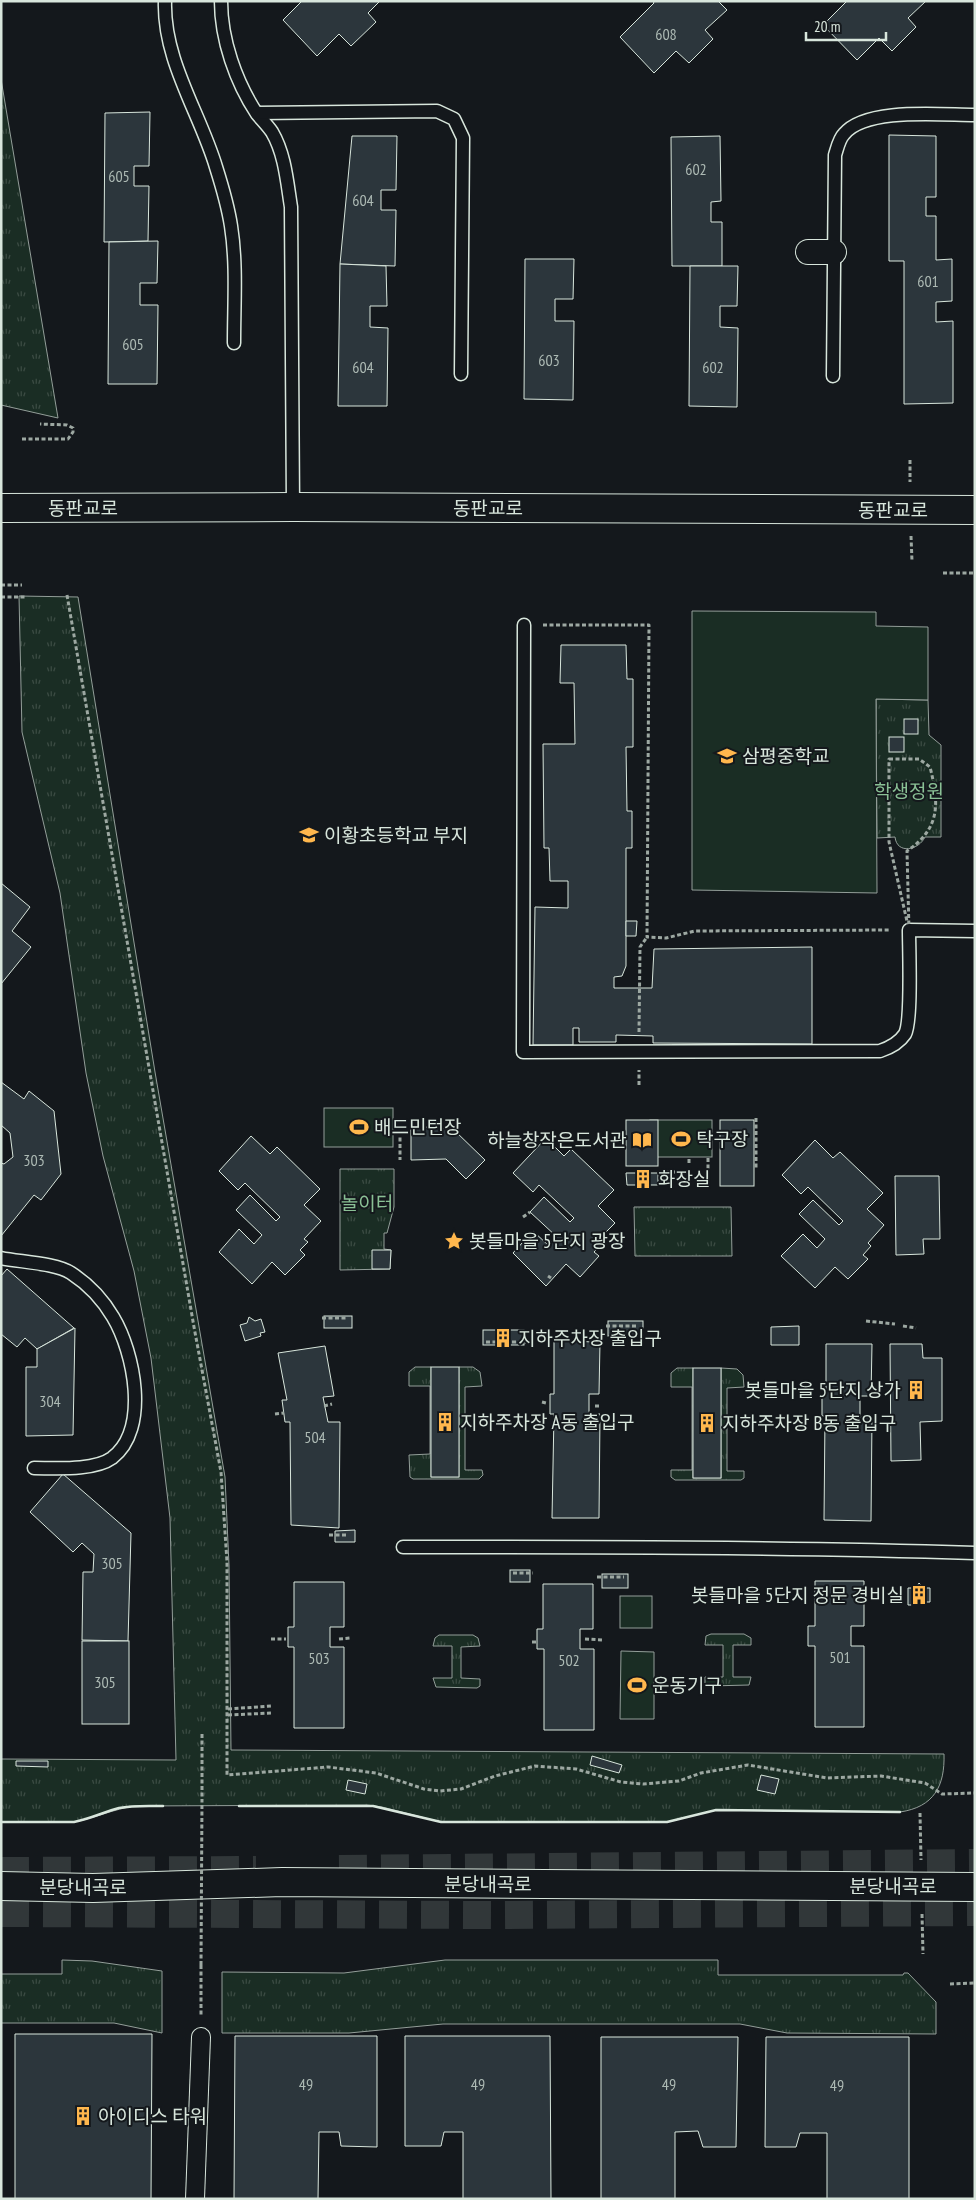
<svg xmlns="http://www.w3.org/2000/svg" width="976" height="2200" font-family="'PT Sans Narrow','Noto Sans KR',sans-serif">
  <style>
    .grass { fill: url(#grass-tufts); stroke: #939e99 }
    .pitch { fill: #1a2d24; stroke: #939e99 }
    .building { fill: #2c363c; stroke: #d8e6dc }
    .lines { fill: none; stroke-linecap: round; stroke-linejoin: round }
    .trunk-tunnel { stroke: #313739; stroke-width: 28; stroke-dasharray: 28 14; stroke-linecap: butt }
    .service-casing { stroke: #d8e6dc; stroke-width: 15 }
    .pedestrian-casing { stroke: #d8e6dc; stroke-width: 20 }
    .minor-casing { stroke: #d8e6dc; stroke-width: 26 }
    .secondary-casing { stroke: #d8e6dc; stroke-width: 30 }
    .primary-casing { stroke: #d8e6dc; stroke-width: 30 }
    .path { stroke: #9da8a2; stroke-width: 3; stroke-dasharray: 4 2.5; stroke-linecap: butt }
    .service { stroke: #14181c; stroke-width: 12 }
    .pedestrian { stroke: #14181c; stroke-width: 18 }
    .minor { stroke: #14181c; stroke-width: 24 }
    .secondary { stroke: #14181c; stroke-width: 28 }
    .primary { stroke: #14181c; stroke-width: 28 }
    .path-bridge { stroke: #9da8a2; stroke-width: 3; stroke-dasharray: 4 2.5; stroke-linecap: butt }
    .wall { stroke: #d8e6dc; stroke-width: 2.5 }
    .labels { text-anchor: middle; stroke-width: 4; stroke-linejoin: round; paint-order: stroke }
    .number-label { font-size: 16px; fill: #adbab4 }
    .street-label { font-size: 19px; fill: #d8e6dc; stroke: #14181c }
    .poi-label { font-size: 19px; fill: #d8e6dc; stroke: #14181c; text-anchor: start }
    .park-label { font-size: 19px; fill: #8ac095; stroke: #14181c }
  </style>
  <defs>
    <pattern id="grass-tufts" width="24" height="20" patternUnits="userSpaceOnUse" patternTransform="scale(1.25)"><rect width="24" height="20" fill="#1a2d24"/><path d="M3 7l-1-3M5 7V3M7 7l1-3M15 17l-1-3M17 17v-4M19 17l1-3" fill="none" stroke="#3b4b43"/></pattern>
  </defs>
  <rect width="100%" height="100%" fill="#14181c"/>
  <!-- grass -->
  <g class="grass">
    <polygon points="1,79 58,418 1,405"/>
    <path d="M19,596L78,597L155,1072L225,1477L229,1565L231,1750L944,1754C945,1786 934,1807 900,1812L716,1810L667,1822H441L382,1807L367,1805L135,1806C114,1809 95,1818 74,1822H1V1759L176,1760L170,1518L151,1358L134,1271L103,1156L86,1073L60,893L22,732Z"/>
    <path d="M876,699L928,700L929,735L941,745V837H925C919,850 897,855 895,837L877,838Z"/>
    <polygon points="340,1169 394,1169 394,1207 387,1233 384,1233 384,1249 391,1250 390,1269 340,1270"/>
    <polygon points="634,1207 731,1207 732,1256 635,1256"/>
    <polygon points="415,1367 431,1367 431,1477 459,1477 459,1367 473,1367 480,1372 482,1386 465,1387 465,1470 482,1470 483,1475 479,1479 413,1479 410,1477 409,1455 430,1454 430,1386 409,1386 409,1372"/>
    <polygon points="677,1368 693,1368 693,1478 721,1478 721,1368 737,1369 743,1375 744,1387 727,1388 727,1471 744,1471 744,1478 741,1480 675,1480 671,1477 671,1470 692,1470 692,1387 671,1387 671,1373"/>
    <polygon points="711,1634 744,1634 751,1638 751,1645 733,1645 733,1677 751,1677 749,1685 709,1686 705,1683 705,1677 723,1677 723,1645 705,1645 706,1636"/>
    <polygon points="439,1635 473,1635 478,1638 480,1646 461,1647 461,1678 480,1679 480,1686 477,1688 436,1687 433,1678 452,1678 452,1646 433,1646 435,1638"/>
    <polygon points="62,1960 92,1961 162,1971 162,2033 114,2023 1,2023 1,1974 62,1974"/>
    <polygon points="445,1960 718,1960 718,1975 903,1975 904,1973 908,1973 936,2002 936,2034 787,2033 740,2024 443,2024 349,2033 222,2033 222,1972 344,1973"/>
  </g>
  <!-- pitch -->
  <g class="pitch">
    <polygon points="692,611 876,612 876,626 928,627 928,700 876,699 877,893 692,890"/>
    <rect x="324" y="1108" width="69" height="39"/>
    <rect x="650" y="1120" width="62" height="37"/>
    <rect x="620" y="1596" width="32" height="32"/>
    <polygon points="621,1651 654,1652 654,1719 620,1719"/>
  </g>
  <!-- building -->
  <g class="building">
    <polygon points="302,1 380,1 368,13 376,22 351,46 339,34 317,56 283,20"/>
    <polygon points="653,1 718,1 727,10 705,30 713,39 689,63 676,51 654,73 620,37 654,3"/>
    <polygon points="847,1 926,1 908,18 916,27 892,51 879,38 857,60 823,25"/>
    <polygon points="150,112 149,166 134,166 134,186 149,186 148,241 104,242 105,113"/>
    <polygon points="889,135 936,136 936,197 926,197 926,216 936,216 936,260 952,259 952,301 936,302 936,322 953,321 953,403 904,404 904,261 889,261"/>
    <polygon points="352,136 397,136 396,190 381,190 381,210 396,210 395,266 340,264"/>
    <polygon points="720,136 721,201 711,202 711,222 722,222 722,266 672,266 671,137"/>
    <polygon points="158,241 157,283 140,283 140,305 158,305 157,384 108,384 109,242"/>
    <polygon points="525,259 574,259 573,299 555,299 555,321 574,321 573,400 524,399"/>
    <polygon points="340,264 386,266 387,306 370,306 370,327 388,328 387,406 338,406"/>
    <polygon points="690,266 738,266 737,306 720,306 720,327 738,328 737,407 689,406"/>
    <polygon points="561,645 626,645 627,679 633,679 633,747 626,747 627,811 632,811 632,848 626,848 626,966 622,976 614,977 614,988 652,988 654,949 812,947 812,1044 653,1043 653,1036 616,1035 616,1042 579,1042 579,1028 573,1028 573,1045 533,1045 535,907 568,908 568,881 550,881 549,848 544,848 543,744 575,744 574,683 560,683"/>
    <rect x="904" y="719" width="14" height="15"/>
    <rect x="889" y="737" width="15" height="15"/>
    <polygon points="1,883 30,907 12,931 31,947 1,984"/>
    <polygon points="626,921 637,921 636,936 626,936"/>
    <polygon points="1,1082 24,1099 29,1091 54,1111 61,1174 41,1200 34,1195 1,1236 1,1163 4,1164 13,1157 10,1133 1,1125"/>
    <rect x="626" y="1120" width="32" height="46"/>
    <rect x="720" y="1120" width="34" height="66"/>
    <polygon points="411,1126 453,1129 485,1160 466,1179 446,1159 411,1160"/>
    <polygon points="251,1136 270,1154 277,1147 320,1189 304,1205 321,1221 304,1239 308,1242 300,1250 305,1255 285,1275 272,1262 252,1284 219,1252 239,1229 254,1244 262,1235 236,1210 250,1195 276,1221 280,1217 245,1183 238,1190 219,1171"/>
    <polygon points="546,1138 564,1156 571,1149 614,1190 598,1206 615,1223 598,1240 602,1244 594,1252 599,1256 580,1277 566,1264 546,1286 513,1253 533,1231 548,1245 557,1237 530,1212 544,1197 570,1222 574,1218 539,1185 533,1192 513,1173"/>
    <polygon points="815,1140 833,1158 840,1152 883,1193 867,1209 884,1225 868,1243 871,1246 863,1255 868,1259 848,1279 835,1267 815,1288 781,1256 803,1234 817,1248 825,1239 799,1214 813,1200 839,1225 843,1221 808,1187 801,1194 782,1175"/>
    <polygon points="626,1173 658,1173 658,1185 627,1185"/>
    <polygon points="895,1176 939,1176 940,1239 923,1239 924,1254 896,1255"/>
    <polygon points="372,1250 391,1250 390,1269 372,1269"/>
    <polygon points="7,1269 74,1328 37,1349 25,1338 17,1347 1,1334 1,1276"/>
    <rect x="324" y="1316" width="28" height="12"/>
    <polygon points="249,1317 255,1321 261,1319 265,1332 260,1333 261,1336 245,1341 240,1325 247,1323"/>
    <rect x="608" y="1321" width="35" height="15"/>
    <polygon points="799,1326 799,1345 771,1345 771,1327"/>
    <polygon points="75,1328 73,1435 26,1436 26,1367 37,1367 37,1349"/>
    <rect x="483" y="1330" width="41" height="15"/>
    <polygon points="554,1341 600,1342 599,1394 589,1394 589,1414 600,1414 599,1518 552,1518 554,1414 550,1414 550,1394 554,1394"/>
    <polygon points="826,1344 872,1344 871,1396 860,1396 860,1417 872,1417 871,1521 824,1520 825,1416 822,1416 822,1396 826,1396"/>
    <polygon points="890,1344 922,1344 923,1358 942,1358 942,1421 920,1422 921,1460 891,1461"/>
    <polygon points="325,1346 334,1396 323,1397 328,1422 340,1422 339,1528 291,1525 290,1422 285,1422 282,1400 287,1400 278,1353"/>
    <rect x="431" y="1367" width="28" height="110"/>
    <rect x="693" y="1368" width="28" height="110"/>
    <polygon points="63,1474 131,1533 128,1641 82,1640 83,1572 93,1572 94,1554 82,1543 73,1552 30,1512"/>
    <polygon points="355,1530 355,1542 335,1542 335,1531"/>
    <rect x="510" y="1570" width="20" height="12"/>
    <rect x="602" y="1574" width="26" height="14"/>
    <polygon points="815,1581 864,1581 864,1626 851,1626 851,1646 864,1646 864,1727 815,1727 815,1646 808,1646 808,1626 815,1626"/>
    <polygon points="294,1582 344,1582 344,1627 330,1627 330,1647 344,1647 344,1728 294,1728 294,1647 288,1647 288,1627 294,1627"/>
    <polygon points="919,1583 924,1588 930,1588 930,1602 925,1602 925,1605 908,1605 908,1588 916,1588"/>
    <polygon points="543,1584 593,1584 593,1629 580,1629 580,1649 594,1649 594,1730 544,1730 544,1649 537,1649 537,1629 543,1629"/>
    <rect x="82" y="1641" width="47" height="83"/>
    <polygon points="592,1756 622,1765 619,1773 590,1765"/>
    <polygon points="16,1761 48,1761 48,1767 16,1766"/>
    <polygon points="761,1775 779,1779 775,1794 757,1790"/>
    <polygon points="348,1780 367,1784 365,1794 346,1790"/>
    <polygon points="15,2034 152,2034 151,2199 15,2199"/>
    <polygon points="235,2036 377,2036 377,2147 341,2146 339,2132 319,2132 318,2199 234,2199"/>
    <polygon points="405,2036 550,2036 551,2199 463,2199 463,2132 444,2132 441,2146 405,2146"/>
    <polygon points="601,2037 738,2037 736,2147 703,2147 698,2131 675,2132 675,2199 601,2199"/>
    <polygon points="766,2037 909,2037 909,2199 827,2199 827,2133 800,2133 796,2147 765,2147"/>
  </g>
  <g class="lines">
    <!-- trunk-tunnel -->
    <g class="trunk-tunnel">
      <polyline points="339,1869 975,1863"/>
      <polyline points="1,1871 256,1870"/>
      <polyline points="1,1913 492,1915 975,1912"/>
    </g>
    <!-- service casing -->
    <g class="service-casing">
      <g id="service">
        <path d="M165,1C163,60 200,113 216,167C222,186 228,206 231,226C237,264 234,304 234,343"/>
        <path d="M221,1C221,40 236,82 257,114C262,120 268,126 272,132C285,154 287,182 291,207L293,507"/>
        <polyline points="257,113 437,111 454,119 463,138 461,374"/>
        <path d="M833,376L835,155C837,149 839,139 844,134C866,107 941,115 975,115"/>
        <path d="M524,625L523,1052L880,1051C889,1048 899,1043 905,1034C912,1021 909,949 909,930L975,931"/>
        <path d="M1,1258C20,1262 56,1263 71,1273C88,1284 103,1300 113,1317C134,1352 150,1429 112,1458C94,1471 55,1468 34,1468"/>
        <path d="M403,1547C593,1547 784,1547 975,1553"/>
      </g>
    </g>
    <!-- pedestrian casing -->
    <g class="pedestrian-casing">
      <polyline id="pedestrian" points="195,2199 201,2037"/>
    </g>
    <!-- minor casing -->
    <g class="minor-casing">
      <polyline id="minor" points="808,252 834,252"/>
    </g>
    <!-- secondary casing -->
    <g class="secondary-casing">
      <polyline id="secondary" points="1,508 293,507 975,510"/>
    </g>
    <!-- primary casing -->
    <g class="primary-casing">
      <polyline id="primary" points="1,1886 93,1888 282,1882 975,1887"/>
    </g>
    <!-- path -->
    <g class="path">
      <polyline points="22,439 68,439 73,432 73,428 67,425 40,424"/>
      <polyline points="910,460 910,482"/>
      <polyline points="911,536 912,561"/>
      <polyline points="943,573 975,573"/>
      <polyline points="1,585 22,585"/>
      <polyline points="67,595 194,1327 221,1472 227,1562 227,1775 328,1767 376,1773 424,1789 440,1791 461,1789 495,1776 535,1766 576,1769 621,1782 643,1784 679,1781 701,1773 748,1765 827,1778 881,1776 925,1783 942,1794 975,1793"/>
      <polyline points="1,597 25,597"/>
      <polyline points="543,625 649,625 647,937 666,938 695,931 889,930"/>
      <path d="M889,759H919L930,767C939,803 941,828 907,851L909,930L889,842Z"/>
      <polyline points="639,1032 640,947 647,937"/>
      <polyline points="639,1085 639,1070"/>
      <polyline points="756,1118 756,1170"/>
      <polyline points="400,1131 400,1160"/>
      <polyline points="708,1158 708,1189"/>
      <polyline points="689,1159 689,1164"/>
      <polyline points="667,1172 675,1172"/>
      <polyline points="523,1217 530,1212"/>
      <polyline points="548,1276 551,1278"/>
      <polyline points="322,1318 348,1318"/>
      <polyline points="866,1321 895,1324"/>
      <polyline points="606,1326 638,1326"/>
      <polyline points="903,1326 916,1328"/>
      <polyline points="486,1342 526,1342"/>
      <polyline points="542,1402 546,1403"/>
      <polyline points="324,1406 332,1404"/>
      <polyline points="595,1406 601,1406"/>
      <polyline points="275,1414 284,1413"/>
      <polyline points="329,1535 348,1535"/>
      <polyline points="513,1573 533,1573"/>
      <polyline points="597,1577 624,1577"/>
      <polyline points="271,1639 286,1639"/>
      <polyline points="339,1639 350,1638"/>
      <polyline points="585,1639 603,1640"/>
      <polyline points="532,1642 537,1642"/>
      <polyline points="228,1709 272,1706"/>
      <polyline points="228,1715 272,1713"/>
      <polyline points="202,1734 202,1799"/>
      <polyline points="920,1813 921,1860"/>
      <polyline points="922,1914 923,1954"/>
      <polyline points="201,1965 201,2017"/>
      <polyline points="950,1984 975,1983"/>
    </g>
    <!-- service -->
    <use href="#service" class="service"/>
    <!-- pedestrian -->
    <use href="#pedestrian" class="pedestrian"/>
    <!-- minor -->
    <use href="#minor" class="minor"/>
    <!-- secondary -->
    <use href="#secondary" class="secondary"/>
    <!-- primary -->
    <use href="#primary" class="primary"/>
    <!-- path-bridge -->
    <polyline class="path-bridge" points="201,1965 202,1799"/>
    <!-- wall -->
    <g class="wall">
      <polyline points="239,1806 373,1806 441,1822 667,1822 716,1810 900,1812"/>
      <path d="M1,1822H74C90,1819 104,1812 119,1808C134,1805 149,1806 163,1806"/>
    </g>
  </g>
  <!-- icons -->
  <defs>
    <g id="school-bare" transform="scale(1.5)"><path d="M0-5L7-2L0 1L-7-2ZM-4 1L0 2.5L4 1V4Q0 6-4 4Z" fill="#ffb74d" stroke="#14181c" stroke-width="2.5" paint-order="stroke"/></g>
    <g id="stadium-bare" transform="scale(1.5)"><path d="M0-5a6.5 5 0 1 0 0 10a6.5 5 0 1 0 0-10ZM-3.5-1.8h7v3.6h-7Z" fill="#ffb74d" stroke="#14181c" stroke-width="2.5" paint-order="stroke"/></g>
    <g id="library-bare" transform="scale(1.5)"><path d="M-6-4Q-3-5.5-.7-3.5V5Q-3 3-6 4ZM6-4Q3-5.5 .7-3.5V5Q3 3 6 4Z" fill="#ffb74d" stroke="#14181c" stroke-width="2.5" paint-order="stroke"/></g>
    <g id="building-bare" transform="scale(1.5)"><path d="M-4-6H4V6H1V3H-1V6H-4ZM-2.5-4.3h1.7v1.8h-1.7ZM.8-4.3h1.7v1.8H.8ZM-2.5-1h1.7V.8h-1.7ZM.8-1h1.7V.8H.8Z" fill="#ffb74d" stroke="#14181c" stroke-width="2.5" paint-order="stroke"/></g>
    <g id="sight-bare" transform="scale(1.5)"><path d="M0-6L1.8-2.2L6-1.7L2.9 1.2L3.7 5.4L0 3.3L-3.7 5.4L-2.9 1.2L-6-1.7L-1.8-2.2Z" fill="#ffb74d" stroke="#14181c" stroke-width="2.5" paint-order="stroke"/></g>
  </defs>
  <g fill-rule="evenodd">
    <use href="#school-bare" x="727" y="756"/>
    <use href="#school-bare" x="309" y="835"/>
    <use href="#stadium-bare" x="359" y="1127"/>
    <use href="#stadium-bare" x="681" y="1139"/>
    <use href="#library-bare" x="642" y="1140"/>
    <use href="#building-bare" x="643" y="1179"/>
    <use href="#sight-bare" x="454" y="1241"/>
    <use href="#building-bare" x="503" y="1338"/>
    <use href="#building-bare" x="916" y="1390"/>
    <use href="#building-bare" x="445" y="1422"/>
    <use href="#building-bare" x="707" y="1423"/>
    <use href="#building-bare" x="919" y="1595"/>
    <use href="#stadium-bare" x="637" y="1685"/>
    <use href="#building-bare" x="83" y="2116"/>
  </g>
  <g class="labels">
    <!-- number labels -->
    <g class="number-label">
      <text x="666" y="40">608</text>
      <text x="696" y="175">602</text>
      <text x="119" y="182">605</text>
      <text x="363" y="206">604</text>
      <text x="928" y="287">601</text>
      <text x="133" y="350">605</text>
      <text x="549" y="366">603</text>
      <text x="363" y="373">604</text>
      <text x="713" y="373">602</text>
      <text x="34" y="1166">303</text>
      <text x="50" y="1407">304</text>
      <text x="315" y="1443">504</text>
      <text x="112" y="1569">305</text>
      <text x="840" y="1663">501</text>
      <text x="319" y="1664">503</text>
      <text x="569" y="1666">502</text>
      <text x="105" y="1688">305</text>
      <text x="306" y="2090">49</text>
      <text x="478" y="2090">49</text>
      <text x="669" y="2090">49</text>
      <text x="837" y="2091">49</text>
    </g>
    <!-- street labels -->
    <g class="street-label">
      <text x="83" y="515">동판교로</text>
      <text x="488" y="515">동판교로</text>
      <text x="893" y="517">동판교로</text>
      <text x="488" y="1891">분당내곡로</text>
      <text x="893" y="1893">분당내곡로</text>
      <text x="83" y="1894">분당내곡로</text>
    </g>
    <!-- poi labels -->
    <g class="poi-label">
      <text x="742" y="763">삼평중학교</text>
      <text x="324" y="842">이황초등학교 부지</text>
      <text x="374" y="1134">배드민턴장</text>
      <text x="696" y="1146">탁구장</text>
      <text x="627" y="1147" text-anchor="end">하늘창작은도서관</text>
      <text x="658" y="1186">화장실</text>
      <text x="469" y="1248">봇들마을 5단지 광장</text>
      <text x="518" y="1345">지하주차장 출입구</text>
      <text x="901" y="1397" text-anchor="end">봇들마을 5단지 상가</text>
      <text x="460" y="1429">지하주차장 A동 출입구</text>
      <text x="722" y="1430">지하주차장 B동 출입구</text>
      <text x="904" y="1602" text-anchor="end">봇들마을 5단지 정문 경비실</text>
      <text x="652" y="1692">운동기구</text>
      <text x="98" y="2123">아이디스 타워</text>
    </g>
    <!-- park labels -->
    <g class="park-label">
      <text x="909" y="798">학생정원</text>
      <text x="367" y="1210">놀이터</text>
    </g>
  </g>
  <!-- border -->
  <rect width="976" height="2200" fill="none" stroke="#d8e6dc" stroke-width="5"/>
  <!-- scale -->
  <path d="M806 32v8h80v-8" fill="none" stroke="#d8e6dc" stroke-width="2.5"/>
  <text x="814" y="32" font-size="15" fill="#d8e6dc" stroke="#14181c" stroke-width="4" paint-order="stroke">20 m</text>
</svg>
